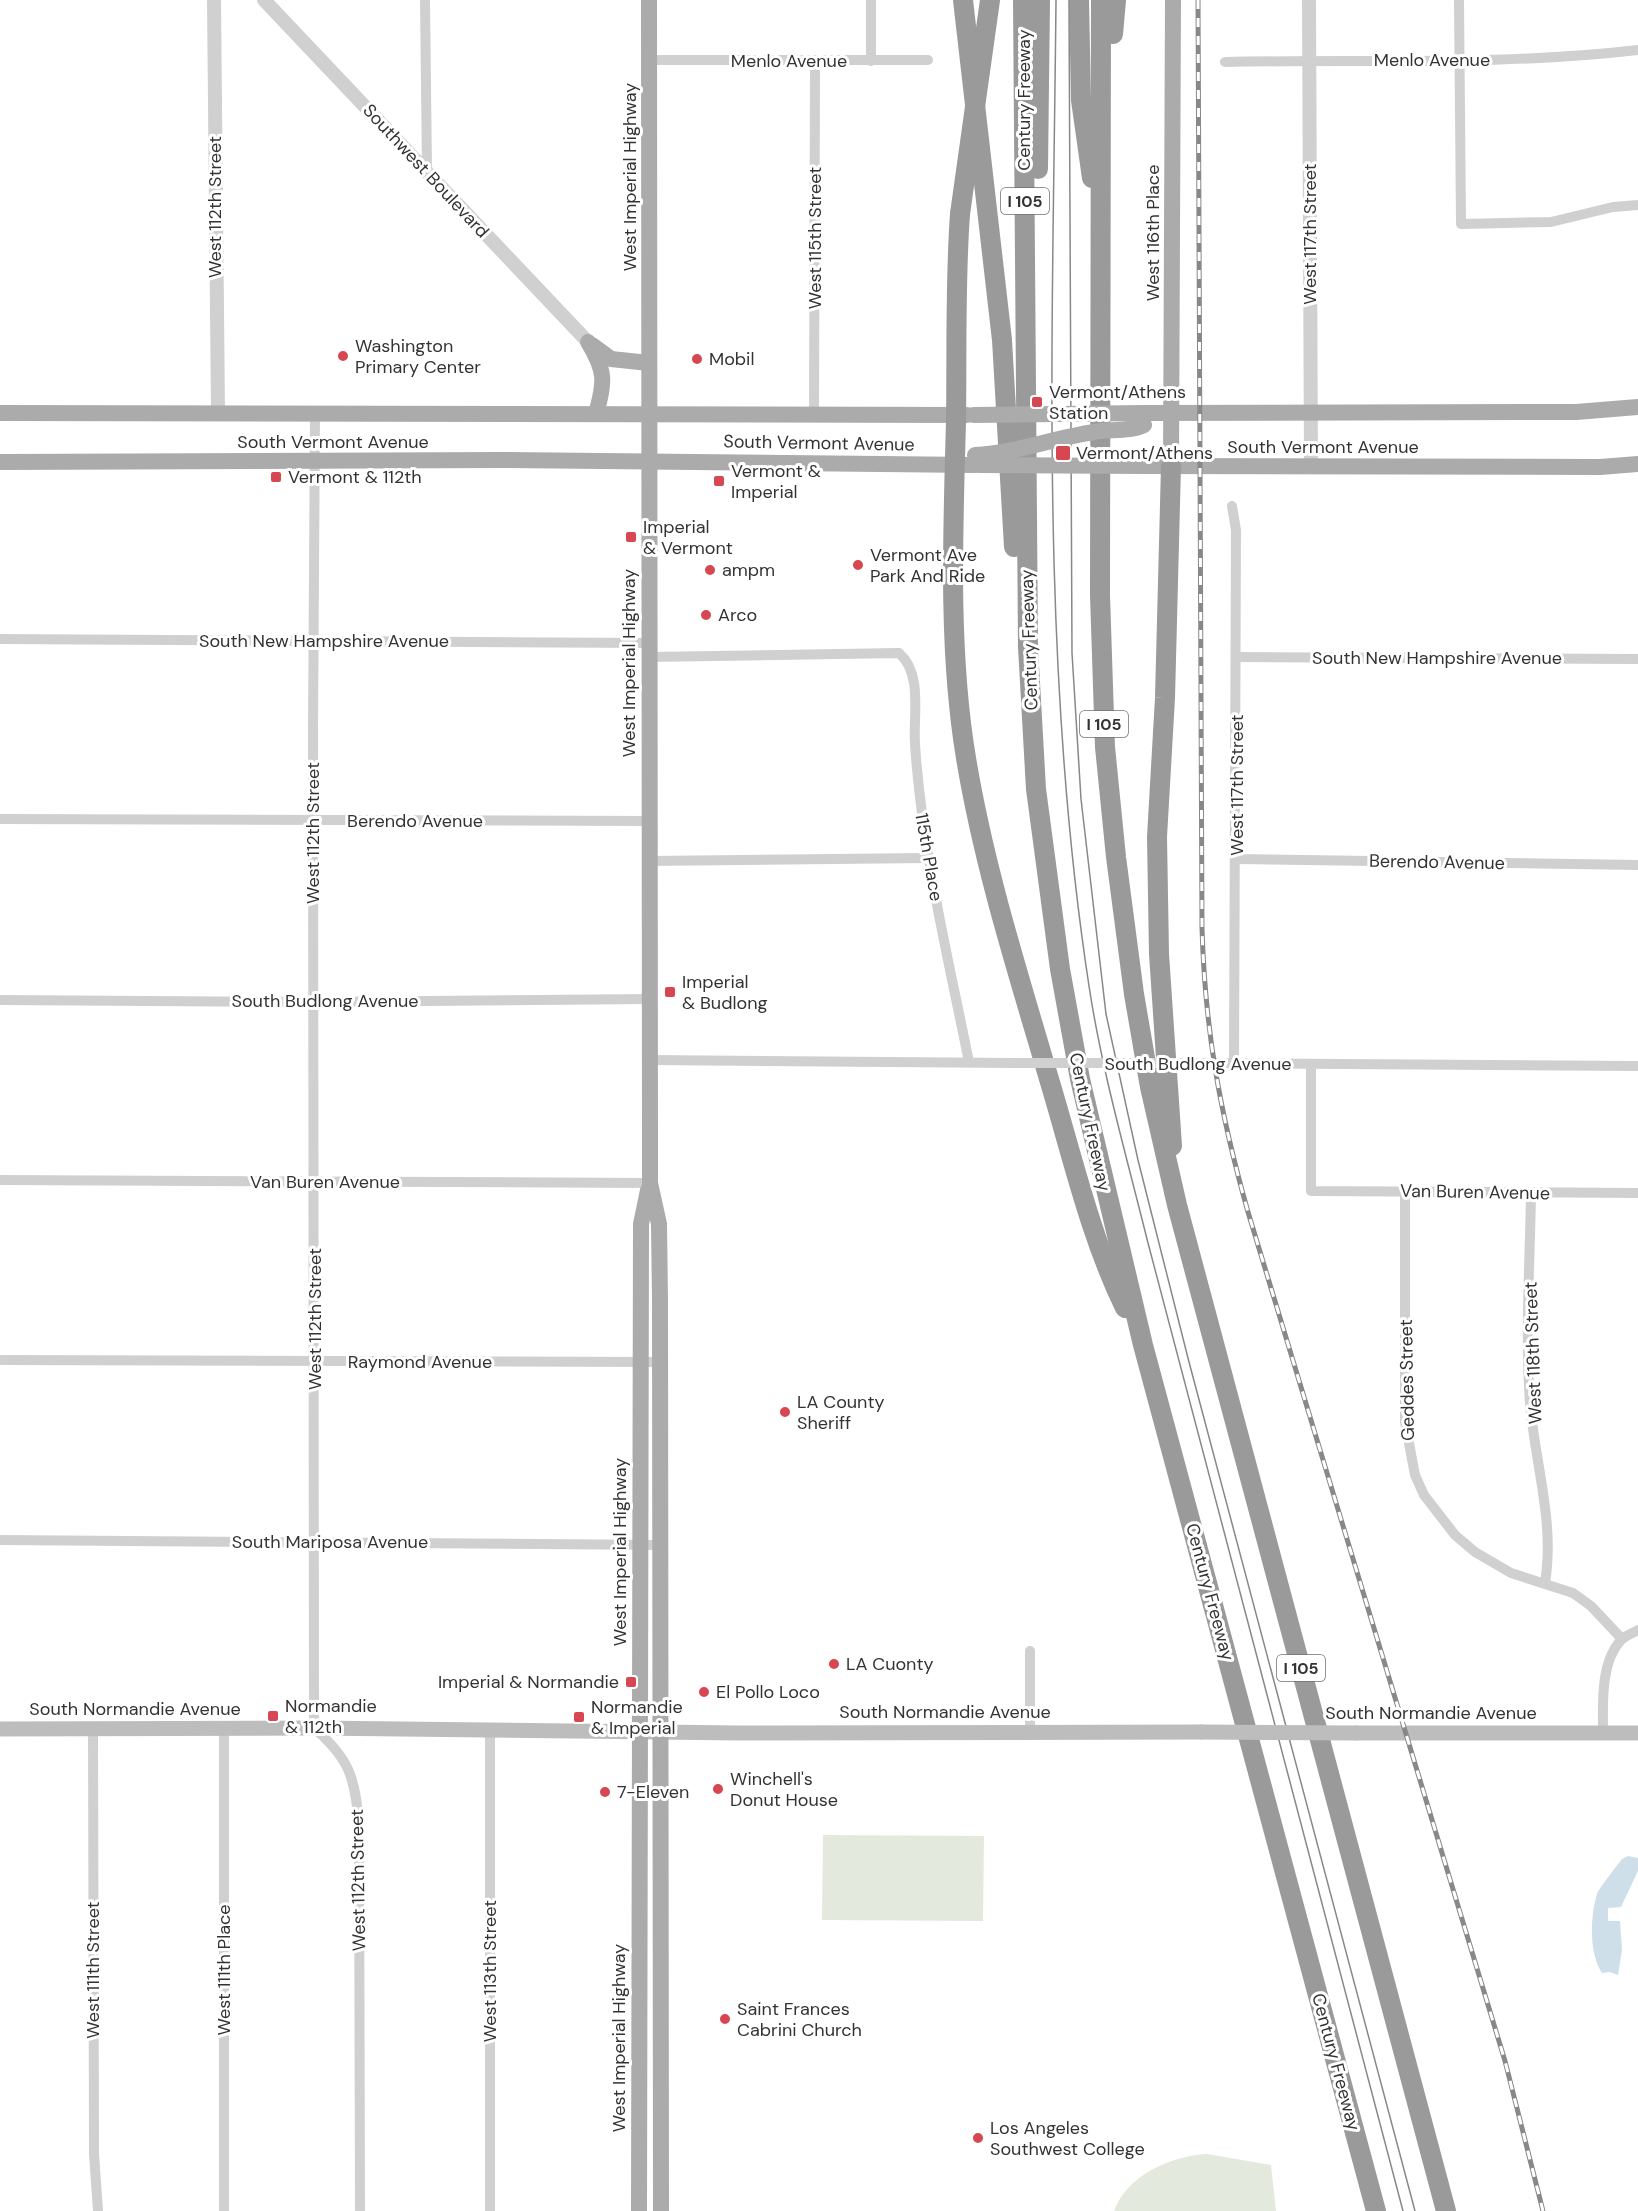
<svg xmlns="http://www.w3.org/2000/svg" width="1638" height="2211" font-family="'DM Sans',sans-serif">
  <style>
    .green { fill: #e3e9dd }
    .water { fill: #cedfe9 }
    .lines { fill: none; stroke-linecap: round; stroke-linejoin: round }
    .minor { stroke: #d0d0d0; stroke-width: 10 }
    .tertiary { stroke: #d0d0d0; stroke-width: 14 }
    .secondary { stroke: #bdbdbd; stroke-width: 15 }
    .primary { stroke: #ababab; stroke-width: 16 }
    .motorway { stroke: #9a9a9a; stroke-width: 20 }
    .tram { stroke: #888; stroke-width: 1.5 }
    .rail-casing { stroke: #888; stroke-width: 5 }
    .rail { stroke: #fff; stroke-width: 3; stroke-dasharray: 9; stroke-linecap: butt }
    .minor-bridge { stroke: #d0d0d0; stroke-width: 10 }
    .secondary-bridge { stroke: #bdbdbd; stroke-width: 15 }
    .primary-bridge { stroke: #ababab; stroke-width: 16 }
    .motorway-bridge { stroke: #9a9a9a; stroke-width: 20 }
    .poi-dot { fill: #d74751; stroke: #fff; stroke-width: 2 }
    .labels { text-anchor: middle; stroke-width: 6; stroke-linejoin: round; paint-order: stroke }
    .shield { fill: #fff; stroke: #707070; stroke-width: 1.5 }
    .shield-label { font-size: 16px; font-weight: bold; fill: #333 }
    .street-label { font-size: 18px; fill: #333; stroke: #fff }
    .poi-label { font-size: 18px; fill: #333; stroke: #fff; text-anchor: start }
  </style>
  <rect width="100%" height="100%" fill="#fff"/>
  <!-- green -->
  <g class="green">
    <polygon points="823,1835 984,1836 983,1921 822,1920"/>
    <path d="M1207,2154L1271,2165L1276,2211H1114C1127,2175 1171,2156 1207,2154Z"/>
  </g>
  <!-- water -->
  <path class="water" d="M1628,1856L1638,1858V1871L1621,1907L1608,1908V1921H1620L1622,1950L1618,1975L1610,1972L1602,1973C1589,1953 1590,1917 1597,1894C1599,1888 1617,1866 1622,1859Z"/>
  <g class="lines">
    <!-- minor -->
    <g class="minor">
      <polyline points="425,0 427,171"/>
      <polyline points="871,0 871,61"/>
      <polyline points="1459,0 1461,224 1551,222 1613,207 1638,205"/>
      <polyline points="649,60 928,60"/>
      <path d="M1225,62C1363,59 1501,66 1638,50"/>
      <path d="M315,412L313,731L314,1728C350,1759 355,1778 359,1825L360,2211"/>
      <polyline points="814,415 815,62"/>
      <polyline points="1232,506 1236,530 1234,1064"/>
      <polyline points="0,639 649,643"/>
      <path d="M649,657L899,653C923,674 913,715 915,744C922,851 948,957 969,1062"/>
      <polyline points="1237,657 1638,659"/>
      <polyline points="0,819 649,821"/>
      <polyline points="1237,859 1638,865"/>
      <polyline points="649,861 929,858"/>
      <polyline points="0,1000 315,1002 649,999"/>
      <polyline points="649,1060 1014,1063"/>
      <polyline points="1194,1063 1638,1066"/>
      <polyline points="1311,1065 1311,1191 1638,1193"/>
      <polyline points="0,1180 650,1183"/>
      <polyline points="1405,1192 1405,1422 1415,1475 1424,1495 1455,1535 1475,1552 1511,1573 1573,1593 1591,1606 1622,1639"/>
      <path d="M1531,1193C1530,1262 1525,1334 1530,1403C1535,1464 1555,1522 1545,1583"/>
      <polyline points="0,1360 660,1362"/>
      <polyline points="0,1540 660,1545"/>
      <polyline points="1030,1651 1030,1731"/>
      <polyline points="93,1728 94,2154 98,2211"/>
      <polyline points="224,1729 224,2211"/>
      <polyline points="490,1730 490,2211"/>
      <path d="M1603,1733C1603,1704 1600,1663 1621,1640C1625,1636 1633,1633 1638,1630"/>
    </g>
    <!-- tertiary -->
    <g class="tertiary">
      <polyline points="214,0 218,413"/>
      <polyline points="264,0 588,342"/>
      <polyline points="1309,0 1311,467"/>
    </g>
    <!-- secondary -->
    <g class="secondary">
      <polyline points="0,1729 314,1728 740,1733 1201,1732"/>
      <polyline points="1356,1733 1638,1733"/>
    </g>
    <!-- primary -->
    <g class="primary">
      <polyline points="649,0 650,1155 650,1183 659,1224 660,1299 661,2211"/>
      <path d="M588,342C606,371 605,382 596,414"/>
      <polyline points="592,345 611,359 649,363"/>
      <polyline points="0,413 967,415"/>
      <polyline points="1144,413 1576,412 1638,407"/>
      <polyline points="0,462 502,460 975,465"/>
      <polyline points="1146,466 1600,467 1638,464"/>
      <polyline points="1171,466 1173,0"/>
      <polyline points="639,2211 641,1224 648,1190"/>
    </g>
    <!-- motorway -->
    <g class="motorway">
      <polyline points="963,0 1002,340 1014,547"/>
      <polyline points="1023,0 1028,647 1036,789 1060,969 1080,1079 1143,1345 1376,2211"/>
      <polyline points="1079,0 1081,100 1092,178"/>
      <polyline points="1101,0 1100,595 1105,747 1116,857 1134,994 1150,1087 1177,1205 1446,2211"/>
      <polyline points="1113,34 1116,0"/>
      <polyline points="1038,169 1040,0"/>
      <path d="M960,214C955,283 957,352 956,422C953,531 948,650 966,758C984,867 1018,973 1049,1079C1072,1155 1090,1236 1125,1308"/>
      <polyline points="1171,466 1165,698 1157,837 1159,954 1172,1146"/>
    </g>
    <!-- tram -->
    <g class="tram">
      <path d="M1056,0C1053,328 1039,660 1089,986C1102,1072 1127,1158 1148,1243L1403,2211"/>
      <polyline points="1069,0 1072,653 1081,799 1106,1014 1138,1160 1189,1362 1415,2211"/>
    </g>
    <!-- rail casing -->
    <g class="rail-casing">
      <path id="rail" d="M1198,0L1202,928C1205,1031 1220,1113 1248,1212L1505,2061L1543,2211"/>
    </g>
    <!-- rail -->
    <use href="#rail" class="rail"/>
    <!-- minor-bridge -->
    <polyline class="minor-bridge" points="1014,1063 1194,1063"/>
    <!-- secondary-bridge -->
    <polyline class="secondary-bridge" points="1201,1732 1356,1733"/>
    <!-- primary-bridge -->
    <g class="primary-bridge">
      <polyline points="974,415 1144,413"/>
      <path d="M975,455C1016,453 1054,438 1094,432C1110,429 1130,432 1144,425"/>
      <polyline points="979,465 1146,466"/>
    </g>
    <!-- motorway-bridge -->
    <polyline class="motorway-bridge" points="960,214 990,0"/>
  </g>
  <!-- markers -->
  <g class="poi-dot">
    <circle cx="343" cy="356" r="6"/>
    <circle cx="697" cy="359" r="6"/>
    <rect x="1031" y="396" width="12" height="12" rx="3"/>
    <rect x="1055" y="445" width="16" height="16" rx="3"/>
    <rect x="270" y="471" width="12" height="12" rx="3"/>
    <rect x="713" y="475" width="12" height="12" rx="3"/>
    <rect x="625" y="531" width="12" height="12" rx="3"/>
    <circle cx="858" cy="565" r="6"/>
    <circle cx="710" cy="570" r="6"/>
    <circle cx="706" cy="615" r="6"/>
    <rect x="664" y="986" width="12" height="12" rx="3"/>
    <circle cx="785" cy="1412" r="6"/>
    <circle cx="834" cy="1664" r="6"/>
    <rect x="625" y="1676" width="12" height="12" rx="3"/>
    <circle cx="704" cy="1692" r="6"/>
    <rect x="267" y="1710" width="12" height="12" rx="3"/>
    <rect x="573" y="1711" width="12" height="12" rx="3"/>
    <circle cx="718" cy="1789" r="6"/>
    <circle cx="605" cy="1792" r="6"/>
    <circle cx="725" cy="2019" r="6"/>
    <circle cx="978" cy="2138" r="6"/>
  </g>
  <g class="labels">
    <!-- shield labels -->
    <g class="shield">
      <rect x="1001" y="188" width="48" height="26" rx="4.5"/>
      <rect x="1080" y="711" width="48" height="26" rx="4.5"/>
      <rect x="1277" y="1655" width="48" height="26" rx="4.5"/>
    </g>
    <g class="shield-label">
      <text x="1025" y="207">I 105</text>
      <text x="1104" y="730">I 105</text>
      <text x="1301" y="1674">I 105</text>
    </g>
    <!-- street labels -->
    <g class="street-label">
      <text x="1432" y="66">Menlo Avenue</text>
      <text x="789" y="67">Menlo Avenue</text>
      <text transform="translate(1024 100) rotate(-90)" y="6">Century Freeway</text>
      <text transform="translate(426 171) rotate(47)" y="6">Southwest Boulevard</text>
      <text transform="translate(630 177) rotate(-90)" y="6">West Imperial Highway</text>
      <text transform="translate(215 207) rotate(-90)" y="6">West 112th Street</text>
      <text transform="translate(1153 233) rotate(-90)" y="6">West 116th Place</text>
      <text transform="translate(1310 234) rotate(-90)" y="6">West 117th Street</text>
      <text transform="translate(815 238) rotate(-90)" y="6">West 115th Street</text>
      <text x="333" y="448">South Vermont Avenue</text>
      <text transform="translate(819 443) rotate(1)" y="6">South Vermont Avenue</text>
      <text x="1323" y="453">South Vermont Avenue</text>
      <text transform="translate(1029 640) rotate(-92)" y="6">Century Freeway</text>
      <text x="324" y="647">South New Hampshire Avenue</text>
      <text x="1437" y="664">South New Hampshire Avenue</text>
      <text transform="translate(629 663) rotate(-90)" y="6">West Imperial Highway</text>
      <text transform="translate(1237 785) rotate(-90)" y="6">West 117th Street</text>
      <text x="415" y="827">Berendo Avenue</text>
      <text transform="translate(313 833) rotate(-90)" y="6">West 112th Street</text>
      <text transform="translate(929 857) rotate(80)" y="6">115th Place</text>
      <text transform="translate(1437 862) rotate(1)" y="6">Berendo Avenue</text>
      <text x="325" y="1007">South Budlong Avenue</text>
      <text x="1198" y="1070">South Budlong Avenue</text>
      <text transform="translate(1090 1122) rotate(78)" y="6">Century Freeway</text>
      <text x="325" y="1188">Van Buren Avenue</text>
      <text transform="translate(1475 1192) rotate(1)" y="6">Van Buren Avenue</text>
      <text transform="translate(315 1319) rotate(-90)" y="6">West 112th Street</text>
      <text transform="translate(1533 1353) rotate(-92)" y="6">West 118th Street</text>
      <text x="420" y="1368">Raymond Avenue</text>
      <text transform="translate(1407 1380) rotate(-91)" y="6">Geddes Street</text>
      <text x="330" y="1548">South Mariposa Avenue</text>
      <text transform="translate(620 1552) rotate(-90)" y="6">West Imperial Highway</text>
      <text transform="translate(1210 1592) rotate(75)" y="6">Century Freeway</text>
      <text x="135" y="1715">South Normandie Avenue</text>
      <text x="945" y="1718">South Normandie Avenue</text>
      <text x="1431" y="1719">South Normandie Avenue</text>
      <text transform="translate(358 1880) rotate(-91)" y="6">West 112th Street</text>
      <text transform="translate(93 1970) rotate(-90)" y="6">West 111th Street</text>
      <text transform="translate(224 1970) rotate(-90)" y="6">West 111th Place</text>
      <text transform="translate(490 1971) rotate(-90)" y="6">West 113th Street</text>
      <text transform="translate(619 2038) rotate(-90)" y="6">West Imperial Highway</text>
      <text transform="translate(1336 2062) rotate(75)" y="6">Century Freeway</text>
    </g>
    <!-- poi labels -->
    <g class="poi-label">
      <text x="355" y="352">Washington<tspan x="355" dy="21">Primary Center</tspan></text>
      <text x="709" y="365">Mobil</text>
      <text x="1049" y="398">Vermont/Athens<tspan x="1049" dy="21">Station</tspan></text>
      <text x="1076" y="459">Vermont/Athens</text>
      <text x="731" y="477">Vermont &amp;<tspan x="731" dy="21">Imperial</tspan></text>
      <text x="288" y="483">Vermont &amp; 112th</text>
      <text x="643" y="533">Imperial<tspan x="643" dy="21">&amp; Vermont</tspan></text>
      <text x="870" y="561">Vermont Ave<tspan x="870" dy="21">Park And Ride</tspan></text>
      <text x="722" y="576">ampm</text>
      <text x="718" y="621">Arco</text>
      <text x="682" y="988">Imperial<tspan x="682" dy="21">&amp; Budlong</tspan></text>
      <text x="797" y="1408">LA County<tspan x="797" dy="21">Sheriff</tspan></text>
      <text x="846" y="1670">LA Cuonty</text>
      <text x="619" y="1688" text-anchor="end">Imperial &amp; Normandie</text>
      <text x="716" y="1698">El Pollo Loco</text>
      <text x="285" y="1712">Normandie<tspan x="285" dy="21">&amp; 112th</tspan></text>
      <text x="591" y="1713">Normandie<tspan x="591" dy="21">&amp; Imperial</tspan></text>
      <text x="730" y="1785">Winchell's<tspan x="730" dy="21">Donut House</tspan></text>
      <text x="617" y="1798">7-Eleven</text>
      <text x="737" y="2015">Saint Frances<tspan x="737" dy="21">Cabrini Church</tspan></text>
      <text x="990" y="2134">Los Angeles<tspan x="990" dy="21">Southwest College</tspan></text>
    </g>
  </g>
</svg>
